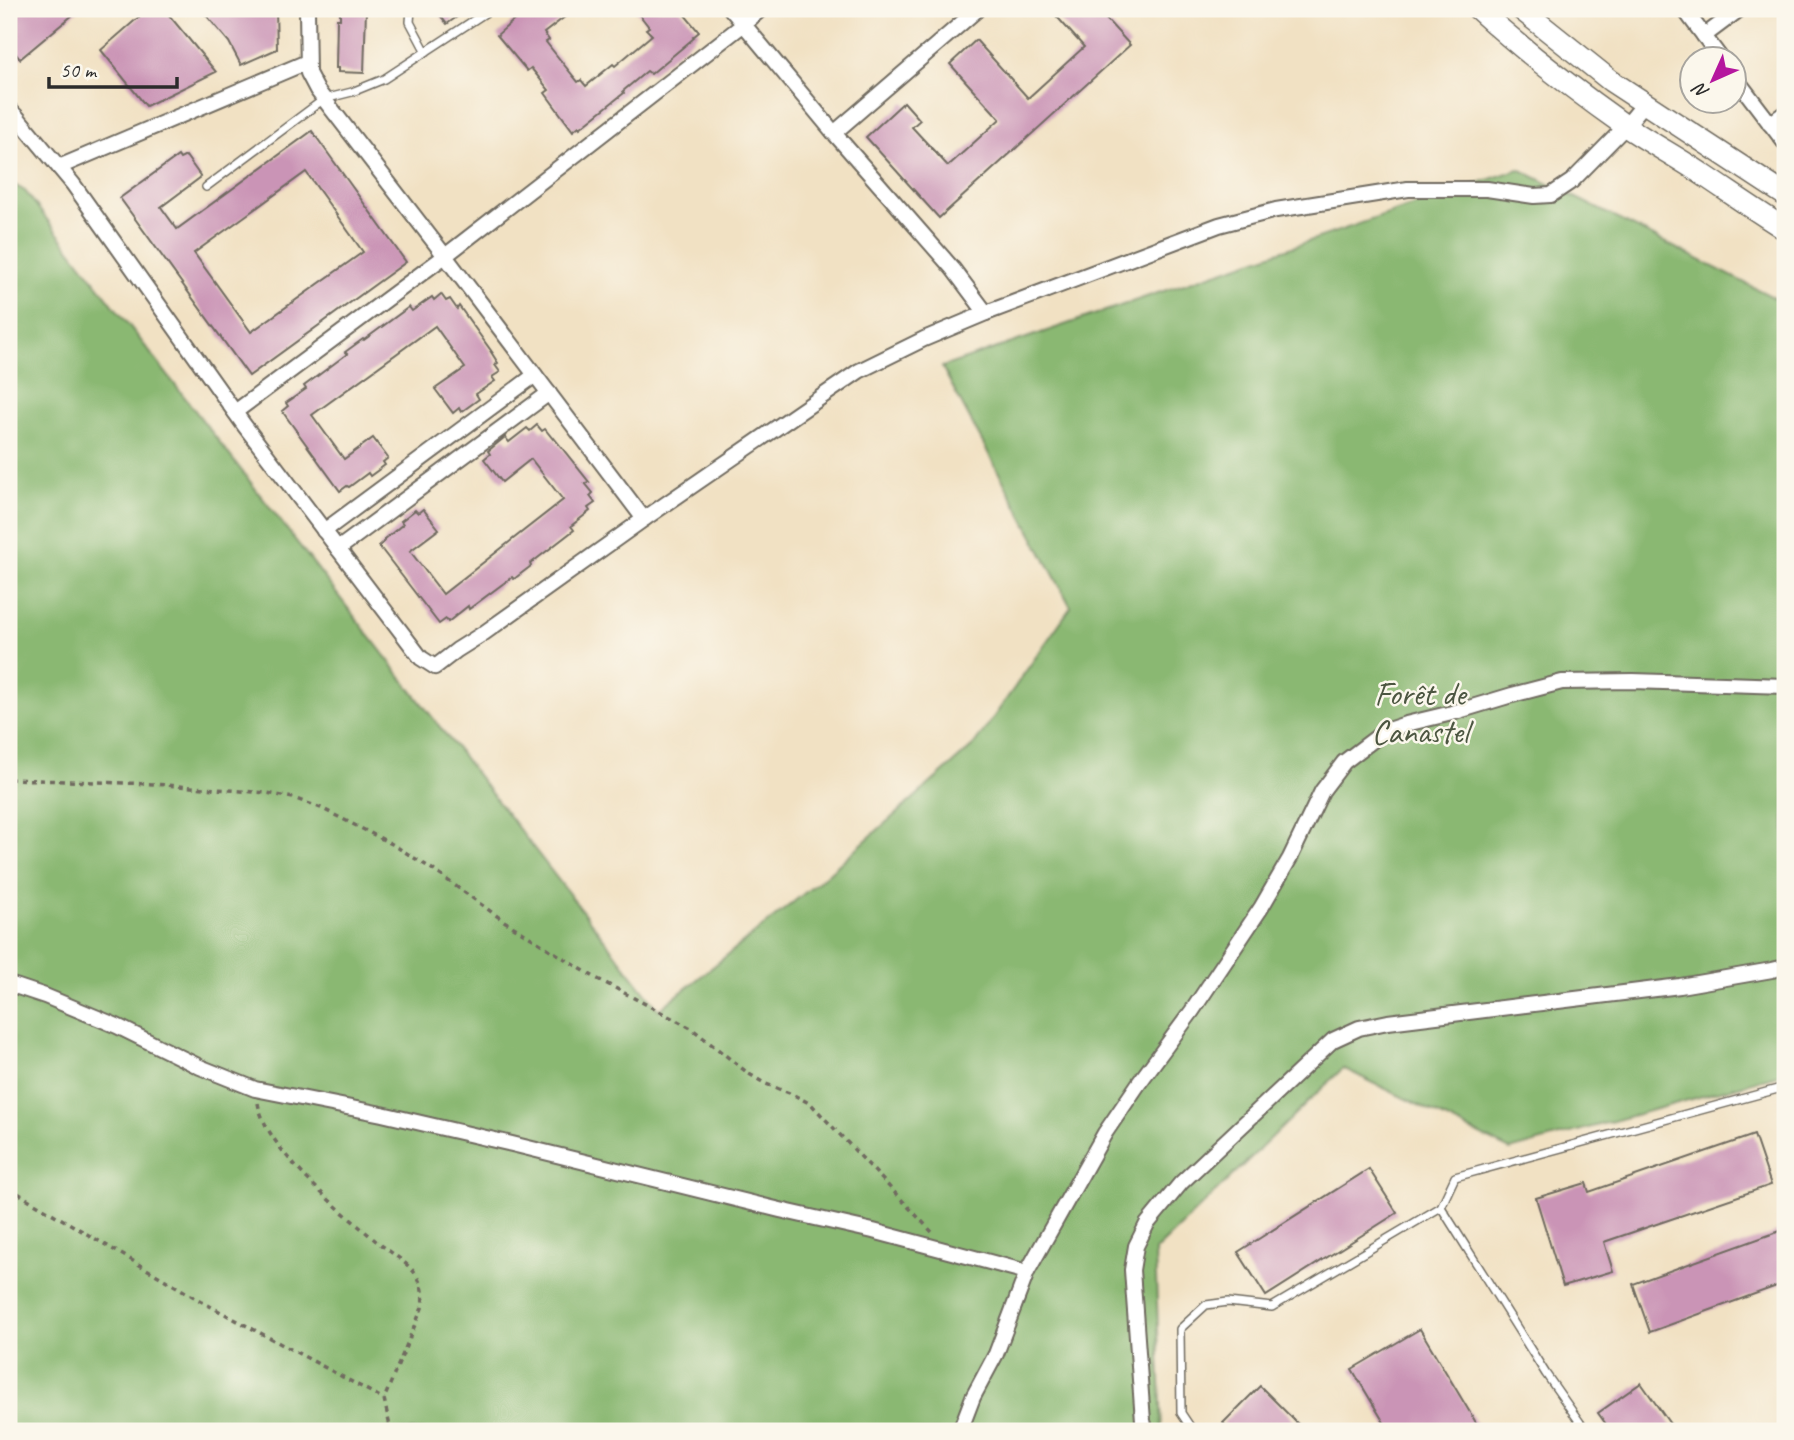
<svg xmlns="http://www.w3.org/2000/svg" width="1794" height="1440" font-family="Caveat,sans-serif">
  <style>
    .forest { fill: #8ab872; stroke: #5a724e; stroke-width: 2 }
    .building { fill: #ca94b6; fill-rule: evenodd }
    .lines { fill: none; stroke-linecap: round; stroke-linejoin: round }
    .lane-casing { stroke: #706b60; stroke-width: 10 }
    .street-casing { stroke: #706b60; stroke-width: 18 }
    .secondary-casing { stroke: #706b60; stroke-width: 24 }
    .path { stroke: #706b60; stroke-width: 3.5; stroke-dasharray: 5 5; stroke-linecap: butt }
    .lane { stroke: #fff; stroke-width: 7 }
    .street { stroke: #fff; stroke-width: 14 }
    .secondary { stroke: #fff; stroke-width: 21 }
    .labels { text-anchor: middle; stroke-width: 5; stroke-linejoin: round; paint-order: stroke }
    .park-label { font-size: 33px; fill: #4c5641; stroke: #fbf7ec }
  </style>
  <rect width="100%" height="100%" fill="#fbf7ec"/>
  <filter id="ink" filterUnits="userSpaceOnUse"><feTurbulence type="fractalNoise" baseFrequency=".0143" numOctaves="2"/><feDisplacementMap in="SourceGraphic" scale="14" xChannelSelector="R" yChannelSelector="G"/><feConvolveMatrix kernelMatrix="1 2 1 2 8 2 1 2 1" color-interpolation-filters="sRGB"/></filter>
  <filter id="wash" filterUnits="userSpaceOnUse"><feTurbulence type="fractalNoise" baseFrequency=".00686" numOctaves="4" result="noise"/><feDisplacementMap in="SourceGraphic" scale="28" xChannelSelector="R" yChannelSelector="G"/><feGaussianBlur stdDeviation="1.57" result="paint"/><feColorMatrix in="noise" values="0 0 0 0 0 0 0 0 0 0 0 0 0 0 0 0 0 1.4 0 .05"/><feComposite in="paint" operator="in"/></filter>
  <g filter="url(#wash)">
    <rect width="100%" height="100%" fill="#f1e1c3"/>
    <!-- forest -->
    <polygon class="forest" points="1519,169 1785,303 1785,1073 1510,1150 1343,1068 1155,1251 1162,1431 9,1431 9,182 25,191 659,1010 822,879 974,745 1071,607 942,367"/>
    <g id="blocks">
      <!-- building -->
      <g class="building">
        <polygon points="9,9 80,9 20,59 9,45"/>
        <polygon points="148,9 164,9 216,72 146,106 101,50"/>
        <polygon points="201,9 276,9 277,49 241,65 229,42"/>
        <polygon points="340,9 366,9 364,73 338,72 338,68 336,68 337,19 340,19"/>
        <polygon points="435,9 468,9 447,24"/>
        <polygon points="527,9 575,9 544,33 549,40 546,42 565,66 578,82 581,80 586,86 613,64 615,66 652,35 646,29 649,27 635,9 680,9 699,32 693,37 694,38 651,74 647,71 623,91 624,93 580,128 579,126 573,131 545,93 549,90 531,68 527,71 497,35"/>
        <polygon points="1050,9 1097,9 1130,45 939,218 866,137 904,102 920,120 912,127 948,166 1000,119 950,64 976,40 1028,98 1084,47"/>
        <path d="M312,131L406,262L249,376L120,198L178,156L180,159L186,156L201,177L161,207L177,229ZM306,172L363,252L251,332L194,253Z"/>
        <polygon points="441,294 446,301 450,299 457,309 459,306 492,352 491,352 498,363 495,365 500,372 492,377 495,381 476,394 479,399 461,412 459,408 453,413 435,389 465,368 435,326 312,415 344,459 373,438 388,458 383,462 385,465 370,476 368,473 349,487 347,486 340,491 282,411 288,406 286,403 306,389 304,386 347,354 345,352 363,339 364,340 409,307 412,311 432,297 434,300"/>
        <polygon points="537,425 542,431 545,429 553,439 554,438 589,482 585,483 593,493 590,496 595,503 588,508 590,511 571,526 574,530 530,564 531,566 514,579 512,577 469,609 468,606 448,622 446,619 439,624 379,546 385,541 385,539 403,524 401,521 415,510 418,513 423,509 439,529 410,551 443,594 563,500 531,459 502,482 484,459 490,454 488,451 505,437 509,442 527,428 530,431"/>
        <polygon points="1754,1135 1771,1185 1604,1242 1613,1271 1563,1286 1536,1198 1586,1183 1589,1192"/>
        <polygon points="1369,1169 1397,1213 1266,1296 1238,1252"/>
        <polygon points="1780,1231 1785,1247 1785,1283 1650,1332 1633,1284"/>
        <polygon points="1420,1329 1481,1431 1389,1431 1352,1369"/>
        <polygon points="1641,1383 1675,1431 1611,1431 1598,1413"/>
        <polygon points="1260,1386 1305,1431 1231,1431 1223,1423"/>
      </g>
    </g>
  </g>
  <g filter="url(#ink)">
    <use href="#blocks" fill-opacity="0" stroke="#706b60" stroke-width="2"/>
    <g class="lines">
      <!-- lane casing -->
      <g class="lane-casing">
        <g id="lane">
          <polyline points="411,9 410,22 426,52"/>
          <polyline points="206,187 324,99 352,92 384,79 491,9"/>
          <polyline points="1441,1207 1546,1374 1586,1431"/>
          <polyline points="1193,1431 1181,1413 1180,1329 1206,1305 1228,1302 1272,1307 1441,1207 1455,1177 1785,1087"/>
        </g>
      </g>
      <!-- street casing -->
      <g class="street-casing">
        <g id="street">
          <polyline points="307,9 308,73 317,90 445,256 644,519"/>
          <polyline points="731,9 834,133 953,269 986,313"/>
          <polyline points="1684,9 1722,60"/>
          <polyline points="1704,36 1740,9"/>
          <polyline points="1734,76 1785,143"/>
          <polyline points="9,109 17,117 73,184 244,425 421,658 435,667 457,650 484,633 644,519 859,371 924,339 986,313 1219,225 1276,210 1408,189 1487,189 1534,196 1551,195 1572,181 1626,126 1644,104"/>
          <polyline points="1770,124 1785,113"/>
          <polyline points="834,133 978,9"/>
          <polyline points="59,167 307,62"/>
          <polyline points="235,412 445,256 744,24 761,9"/>
          <polyline points="324,531 535,375"/>
          <polyline points="338,549 549,393"/>
          <polyline points="9,984 45,996 117,1026 200,1067 255,1089 382,1114 512,1144 780,1210 873,1231 1027,1272"/>
          <polyline points="960,1431 973,1397 996,1354 1027,1272 1105,1133 1139,1083 1192,1011 1261,908 1290,858 1322,791 1344,762 1385,731 1406,724 1452,713 1512,695 1562,682 1633,681 1785,686"/>
          <polyline points="1146,1431 1143,1421 1132,1270 1136,1246 1147,1224 1181,1183 1333,1040 1359,1028 1388,1022 1680,986 1772,970 1785,967"/>
        </g>
      </g>
      <!-- secondary casing -->
      <g class="secondary-casing">
        <g id="secondary">
          <path d="M1478,9C1524,51 1573,89 1624,125C1650,143 1679,158 1705,176C1732,194 1758,212 1785,229"/>
          <polyline points="1521,9 1611,81 1785,195"/>
        </g>
      </g>
      <!-- path -->
      <g class="path">
        <polyline points="9,779 153,784 267,793 293,798 321,808 392,844 432,869 504,921 594,977 691,1028 749,1074 766,1084 792,1094 811,1104 932,1232"/>
        <path d="M258,1103C266,1150 340,1210 376,1241C387,1250 405,1261 414,1272C422,1283 424,1295 422,1308L384,1399L391,1431"/>
        <polyline points="9,1188 206,1304 384,1399"/>
      </g>
      <!-- lane -->
      <use href="#lane" class="lane"/>
      <!-- street -->
      <use href="#street" class="street"/>
      <!-- secondary -->
      <use href="#secondary" class="secondary"/>
    </g>
  </g>
  <g class="labels">
    <!-- park labels -->
    <g class="park-label">
      <text x="1420" y="705">Forêt de<tspan x="1420" dy="38">Canastel</tspan></text>
    </g>
  </g>
  <!-- margin -->
  <rect width="1794" height="1440" fill="none" stroke="#fbf7ec" stroke-width="35"/>
  <!-- north arrow -->
  <g transform="translate(1713 80) rotate(225)"><circle r="33" fill="#fbf7ec" stroke="#a8a59f" stroke-width="2"/>
  <path d="M0-5L12 26L0 18L-12 26Z" fill="#b5179e"/>
  <text y="-10" font-size="19" font-weight="bold" text-anchor="middle" fill="#2b2b2b">N</text>
  </g>
  <!-- scale -->
  <path d="M49 77v10h128v-10" fill="none" stroke="#2b2b2b" stroke-width="3.5"/>
  <text x="60" y="77" font-size="21" fill="#2b2b2b" stroke="#fbf7ec" stroke-width="5" paint-order="stroke">50 m</text>
</svg>
